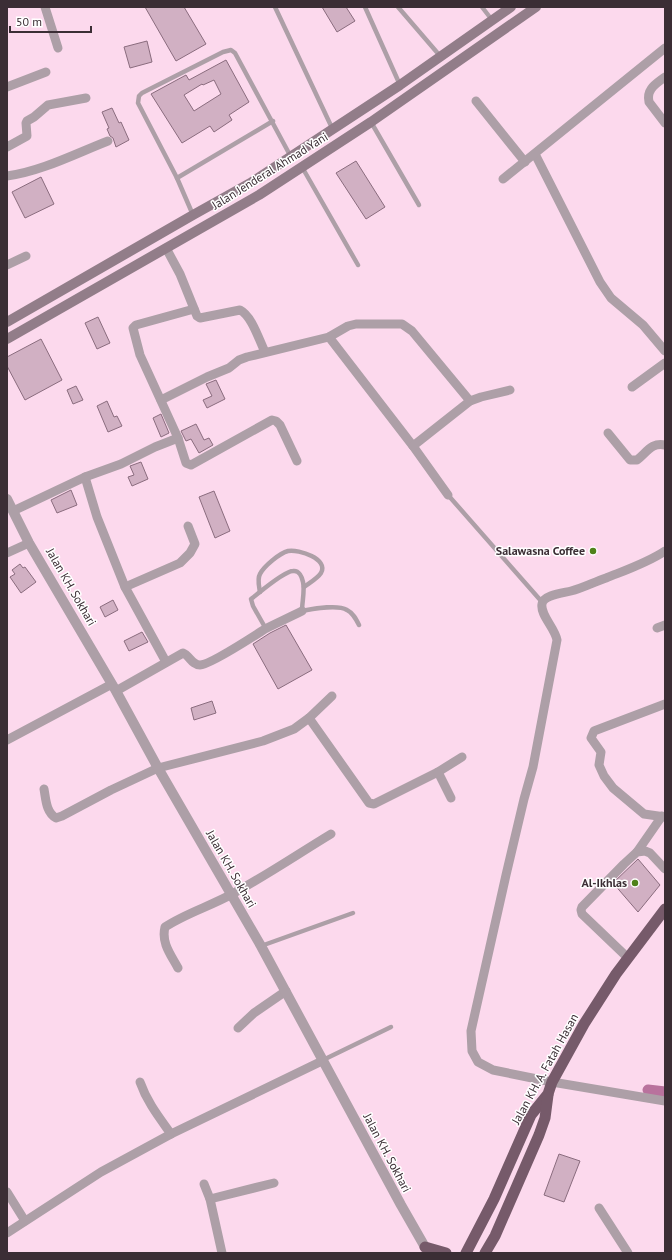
<svg xmlns="http://www.w3.org/2000/svg" width="672" height="1260" font-family="'PT Sans',sans-serif">
  <style>
    .lines { fill: none; stroke-linecap: round; stroke-linejoin: round }
    .canal { stroke: #b9729d; stroke-width: 11 }
    .building { fill: #d1b0c3; stroke: #8a6c7e; fill-rule: evenodd }
    .service { stroke: #ad9fa7; stroke-width: 4.5 }
    .minor { stroke: #ad9fa7; stroke-width: 9 }
    .tertiary { stroke: #ad9fa7; stroke-width: 10 }
    .secondary { stroke: #927d89; stroke-width: 10 }
    .trunk { stroke: #765a6a; stroke-width: 11 }
    .poi-dot { fill: #4e8219; stroke: #fff; stroke-width: 1.5 }
    .labels { text-anchor: middle; stroke-width: 3; stroke-linejoin: round; paint-order: stroke }
    .street-label { font-size: 12px; fill: #3b2e35; stroke: #fff }
    .poi-label { font-size: 12px; font-weight: bold; fill: #3b2e35; stroke: #fff; text-anchor: end }
  </style>
  <rect width="100%" height="100%" fill="#fcd9ed"/>
  <g class="lines">
    <!-- canal -->
    <polyline class="canal" points="648,1090 665,1092"/>
  </g>
  <!-- building -->
  <g class="building">
    <polygon points="145,7 184,7 206,44 176,61"/>
    <polygon points="322,7 346,7 355,21 337,32"/>
    <polygon points="147,41 152,62 130,68 124,47"/>
    <path d="M226,60L249,102L229,115L232,120L214,132L210,126L182,143L151,94L186,75L189,80ZM214,80L221,94L194,111L184,95L202,84L203,85Z"/>
    <polygon points="112,108 119,123 121,122 129,140 116,147 113,138 110,136 107,129 109,128 102,112"/>
    <polygon points="356,161 385,207 366,219 336,173"/>
    <polygon points="41,177 54,204 25,218 12,192"/>
    <polygon points="98,317 110,343 97,349 85,323"/>
    <polygon points="41,339 62,380 25,400 7,366 7,357"/>
    <polygon points="216,380 225,399 207,408 203,400 212,396 206,384"/>
    <polygon points="76,386 83,400 73,404 67,390"/>
    <polygon points="107,401 114,417 117,416 122,426 108,432 97,406"/>
    <polygon points="161,414 169,433 161,437 153,418"/>
    <polygon points="196,424 204,440 209,438 213,445 199,453 191,439 186,441 181,431"/>
    <polygon points="141,462 148,479 132,486 128,477 134,475 130,466"/>
    <polygon points="71,490 77,505 57,513 51,500"/>
    <polygon points="214,491 230,531 215,538 199,497"/>
    <polygon points="20,564 23,568 25,567 36,582 21,593 10,577 15,574 12,570"/>
    <polygon points="113,600 118,610 105,617 100,607"/>
    <polygon points="286,625 312,670 278,689 253,644 270,633"/>
    <polygon points="142,632 148,642 129,651 124,641"/>
    <polygon points="212,701 216,713 194,720 191,708"/>
    <polygon points="638,859 660,885 638,912 613,883"/>
    <polygon points="559,1154 580,1161 564,1202 544,1195"/>
  </g>
  <g class="lines">
    <!-- service -->
    <g class="service">
      <polyline points="275,7 333,130"/>
      <polyline points="365,7 400,85"/>
      <polyline points="398,7 441,57"/>
      <polyline points="482,7 492,20"/>
      <polyline points="371,122 419,205"/>
      <polyline points="302,167 358,265"/>
      <polyline points="177,178 273,121"/>
      <polyline points="193,215 177,178 138,103 139,96 142,93 223,52 231,50 235,53 291,157"/>
      <polyline points="448,495 542,602"/>
      <path d="M260,592C259,586 257,579 260,574C264,566 280,553 288,551C299,549 329,559 321,573C317,579 309,583 304,587"/>
      <path d="M266,629L253,606L251,599C259,593 284,571 293,571C299,570 302,577 303,582C305,591 302,602 302,611C313,609 337,604 347,610C353,613 356,619 359,625"/>
      <polyline points="261,946 353,913"/>
      <polyline points="323,1060 391,1027"/>
    </g>
    <!-- minor -->
    <g class="minor">
      <polyline points="45,7 58,48"/>
      <path d="M665,77C656,84 646,89 649,102L665,123"/>
      <polyline points="7,87 46,72"/>
      <polyline points="476,101 525,162"/>
      <polyline points="7,147 27,136 26,123 27,121 34,117 48,105 86,98"/>
      <polyline points="535,154 600,282 611,298 643,325 665,351"/>
      <path d="M7,176C40,172 77,153 108,141"/>
      <polyline points="503,179 665,48"/>
      <path d="M166,248L180,274L197,316L200,318L240,310C252,316 259,340 265,352"/>
      <polyline points="7,265 26,256"/>
      <polyline points="194,309 136,325 133,328 140,355 178,438 186,463 191,465 272,420 276,421 280,425 297,461"/>
      <polyline points="329,337 413,446 448,495"/>
      <polyline points="632,387 665,363"/>
      <polyline points="161,400 207,377 229,368 239,360 247,357 329,337 348,326 356,324 402,324 412,331 470,401"/>
      <path d="M608,433L630,460H637C647,452 652,442 665,445"/>
      <polyline points="413,446 470,401 481,397 510,390"/>
      <polyline points="85,477 97,517 125,587 166,662"/>
      <polyline points="13,511 85,477 121,464 155,447 178,438"/>
      <path d="M665,551C647,563 626,570 606,578C594,582 583,588 571,591C563,593 543,595 542,604C540,615 555,628 557,640L533,767L524,799L506,875L471,1031L472,1051L478,1062L493,1070L552,1082L665,1101"/>
      <polyline points="7,553 29,543"/>
      <polyline points="125,587 180,563 190,553 195,544 188,526"/>
      <polyline points="657,628 665,625"/>
      <path d="M116,691L183,653C189,655 192,665 200,665C210,665 254,636 265,629C277,623 290,617 302,611"/>
      <polyline points="665,704 594,731 591,738 601,752 599,765 604,776 613,788 644,814 665,817"/>
      <polyline points="309,718 369,803 374,804 438,772 462,757"/>
      <polyline points="7,740 112,684"/>
      <polyline points="438,772 451,798"/>
      <path d="M44,789C46,800 46,812 56,818L62,816L111,790L158,768L263,741L294,729L309,718L332,696"/>
      <polyline points="637,852 662,816"/>
      <polyline points="628,958 582,914 581,910 582,907 624,864 637,852 645,851 650,853 665,869"/>
      <path d="M178,968C171,955 161,943 165,927C186,913 211,906 234,893C267,875 298,854 331,834"/>
      <polyline points="238,1028 254,1013 286,991"/>
      <path d="M140,1082C147,1102 159,1117 171,1134"/>
      <polyline points="204,1184 210,1199 222,1253"/>
      <polyline points="7,1192 25,1221"/>
      <polyline points="210,1199 274,1183"/>
      <polyline points="599,1208 628,1253"/>
      <polyline points="7,1233 101,1172 171,1134 322,1061"/>
    </g>
    <!-- tertiary -->
    <polyline class="tertiary" points="7,499 29,543 116,691 158,768 261,946 401,1205 425,1247 429,1253"/>
    <!-- secondary -->
    <g class="secondary">
      <polyline points="7,322 193,215 252,182 400,85 511,7"/>
      <polyline points="7,339 259,195 371,122 536,7"/>
    </g>
    <!-- trunk -->
    <g class="trunk">
      <polyline points="425,1247 446,1253"/>
      <polyline points="466,1253 494,1199 531,1115 548,1094 552,1082 584,1024 616,974 665,909"/>
      <polyline points="485,1253 495,1236 539,1135 545,1118 548,1095"/>
    </g>
  </g>
  <!-- markers -->
  <g class="poi-dot">
    <circle cx="593" cy="551" r="4"/>
    <circle cx="635" cy="883" r="4"/>
  </g>
  <g class="labels">
    <!-- street labels -->
    <g class="street-label">
      <text transform="translate(270 171) rotate(-32)" y="4">Jalan Jenderal Ahmad Yani</text>
      <text transform="translate(71 587) rotate(60)" y="4">Jalan KH. Sokhari</text>
      <text transform="translate(231 869) rotate(60)" y="4">Jalan KH. Sokhari</text>
      <text transform="translate(545 1069) rotate(-61)" y="4">Jalan KH. A. Fatah Hasan</text>
      <text transform="translate(387 1153) rotate(62)" y="4">Jalan KH. Sokhari</text>
    </g>
    <!-- poi labels -->
    <g class="poi-label">
      <text x="585" y="555">Salawasna Coffee</text>
      <text x="627" y="887">Al-Ikhlas</text>
    </g>
  </g>
  <!-- border -->
  <rect width="672" height="1260" fill="none" stroke="#3b2e35" stroke-width="16"/>
  <!-- scale -->
  <path d="M10 26v6h81v-6" fill="none" stroke="#3b2e35" stroke-width="2"/>
  <text x="16" y="26" font-size="12" fill="#3b2e35" stroke="#ffffff" stroke-width="3" paint-order="stroke">50 m</text>
</svg>
